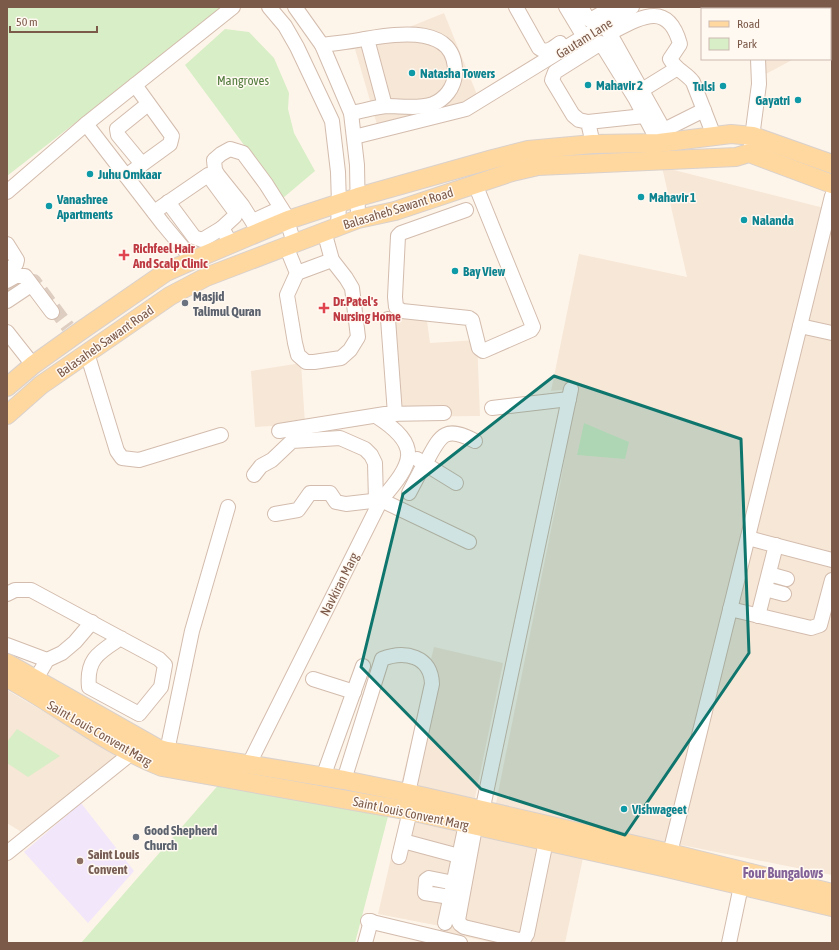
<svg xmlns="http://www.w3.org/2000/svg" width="839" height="950" font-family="'Asap Condensed',sans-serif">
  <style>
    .residential { fill: #f7e7d7 }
    .education { fill: #f2e6fb }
    .green { fill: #d8eec6 }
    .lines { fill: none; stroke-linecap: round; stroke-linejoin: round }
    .minor-tunnel { stroke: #decec2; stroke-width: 14; stroke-dasharray: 14 7; stroke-linecap: butt }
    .minor-casing { stroke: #d3bcad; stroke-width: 16 }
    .major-casing { stroke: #dad1cc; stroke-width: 20 }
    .minor { stroke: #fff; stroke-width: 14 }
    .major { stroke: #ffd8a0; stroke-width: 18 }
    .marked { fill: #0f766e; fill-opacity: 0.2; stroke: #0f766e; stroke-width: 3; stroke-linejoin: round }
    .culture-dot { fill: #0f9aa8; stroke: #fff9f2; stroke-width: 1.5 }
    .health-dot { fill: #e0444e; stroke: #fff9f2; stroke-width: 1.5 }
    .worship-dot { fill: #6b7280; stroke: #fff9f2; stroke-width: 1.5 }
    .education-dot { fill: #8d6e63; stroke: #fff9f2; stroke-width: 1.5 }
    .labels { text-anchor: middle; stroke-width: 3; stroke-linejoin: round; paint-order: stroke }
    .street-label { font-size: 13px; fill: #7c5a4a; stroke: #fff9f2 }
    .culture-label { font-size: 13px; font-weight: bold; fill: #0d838f; stroke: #fff9f2; text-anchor: start }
    .park-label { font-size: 13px; fill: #527c3d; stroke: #fff9f2 }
    .health-label { font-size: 13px; font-weight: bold; fill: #be3a42; stroke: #fff9f2; text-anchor: start }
    .worship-label { font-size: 13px; font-weight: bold; fill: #5b616d; stroke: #fff9f2; text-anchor: start }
    .education-label { font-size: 13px; font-weight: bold; fill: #785e54; stroke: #fff9f2; text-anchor: start }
    .neighbourhood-label { font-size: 14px; font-weight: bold; fill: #836298; stroke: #fff9f2 }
  </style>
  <rect width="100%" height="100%" fill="#fef5ea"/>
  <!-- residential -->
  <g class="residential">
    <polygon points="756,7 832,7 832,38 830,40 830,9 756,9"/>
    <polygon points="444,13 478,97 454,106 378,128 355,49"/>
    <polygon points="762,59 794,59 764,75"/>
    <polygon points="662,167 832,210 831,632 832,632 832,875 495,808 560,485 576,392 571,389 551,391 579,254 687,277"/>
    <polygon points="383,313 396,318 427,321 430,343 477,340 480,416 389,417"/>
    <polygon points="301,363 305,424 255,427 251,371"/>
    <polygon points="434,647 503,663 475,798 401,784"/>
    <polygon points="7,690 119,756 23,833 7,823"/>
    <polygon points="400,819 547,848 528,943 494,943 444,932 445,927 378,914"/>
    <polygon points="552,846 584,853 565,943 531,943"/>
  </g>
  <!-- education -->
  <polygon class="education" points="81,803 134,871 88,923 24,852"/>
  <!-- green -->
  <g class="green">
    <polygon points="7,7 224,7 7,176"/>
    <polygon points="225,29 249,32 274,58 289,93 288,109 294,133 315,171 283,198 185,65"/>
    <polygon points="584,423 629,442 625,459 577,455"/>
    <polygon points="17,729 60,756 28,777 7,763 7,742"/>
    <polygon points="227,775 391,805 355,943 81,943"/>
  </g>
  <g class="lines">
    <!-- minor-tunnel -->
    <polyline class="minor-tunnel" points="7,292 24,282 34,281 68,327"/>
    <!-- minor casing -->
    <g class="minor-casing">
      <g id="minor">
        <polyline points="269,7 285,26 297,47 332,121 338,172 339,204 338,226"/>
        <polyline points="295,7 322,45 351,113 357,165 358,219"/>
        <path d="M516,7L539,48C547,54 553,48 560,43"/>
        <polyline points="566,7 584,37"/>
        <polyline points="581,7 588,19 590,20 613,7"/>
        <polyline points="751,7 751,9"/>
        <polyline points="762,9 766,7"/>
        <polyline points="605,25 670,141"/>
        <path d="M610,33C641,17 668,0 680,44L670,59C677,71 685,72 693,82L714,136"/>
        <polyline points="367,39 385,106"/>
        <path d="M322,45C336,43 350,42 364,39C396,34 457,23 455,74C454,88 445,99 433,104C419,109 401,106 387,106C375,107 363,111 351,113"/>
        <polyline points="642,90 676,69"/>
        <polyline points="588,122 644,116"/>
        <polyline points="86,124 163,224 193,260"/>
        <polyline points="664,130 704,110"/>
        <polyline points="354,137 466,109 632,7"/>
        <polyline points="593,144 588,122 579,120 573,115 552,80 555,72 601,43 635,98 659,143"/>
        <polyline points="751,145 759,84 758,59"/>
        <polyline points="142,164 118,135 117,129 148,104"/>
        <polyline points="126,176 170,144 172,136 135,85"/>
        <polyline points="7,192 86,124 233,7"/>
        <polyline points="168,202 194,237 202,240 222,228"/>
        <polyline points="466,210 401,233 398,236 395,297 396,307 402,311 469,318 472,320 479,348 483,351 531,330 533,327 475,184"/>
        <polyline points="154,212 208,175 236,213 235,216 222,228 231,244"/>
        <polyline points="253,221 281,208"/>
        <polyline points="259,232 242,205 218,175 215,170 214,160 221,154 230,149 243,153 266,184 285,214 294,243"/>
        <polyline points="7,244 17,260 16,264 7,270"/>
        <polyline points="286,246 297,273 287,295 295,343 298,355 306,362 314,362 341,358 350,350 358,337 352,288 346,278 332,260 324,231"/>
        <polyline points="297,273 332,260"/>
        <polyline points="7,281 16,276 25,276 52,312"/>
        <polyline points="7,301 31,285"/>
        <polyline points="388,319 395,414"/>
        <polyline points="800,326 832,333"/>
        <polyline points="7,332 33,365"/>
        <polyline points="87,353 117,451 122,458 139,460 221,435"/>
        <polyline points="492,408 569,399"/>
        <polyline points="279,431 385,414 444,413"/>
        <polyline points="417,459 456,483"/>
        <path d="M425,464C440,437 443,424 475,441"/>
        <polyline points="254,475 261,466 272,460 292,441 340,438 365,449 371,455 375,463 376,501"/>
        <polyline points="409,493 421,470"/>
        <polyline points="275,514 298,510 310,493 330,493 336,502 346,504 381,500 469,542"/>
        <polyline points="748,538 832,560"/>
        <polyline points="769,574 787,579"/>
        <polyline points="765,589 784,594"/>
        <path d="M7,594L15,590H31L159,659L165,665L161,687L139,714L89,687C86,658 100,652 121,638"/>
        <polyline points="730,609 811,628 820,625 832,580"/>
        <polyline points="758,616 776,545"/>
        <polyline points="7,645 47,660"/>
        <polyline points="36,679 47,660 62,653 75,642 92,622"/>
        <polyline points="313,679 354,692"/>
        <polyline points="167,751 192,631 228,507"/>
        <path d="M249,764L381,500C413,463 423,446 376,416"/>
        <polyline points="323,777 363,666"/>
        <path d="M344,780L382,659C405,650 431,656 432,684L408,793"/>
        <polyline points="403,841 459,856"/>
        <polyline points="546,841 527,934 524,939 519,940 464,927 460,924 458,920 474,833 479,826 571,389"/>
        <polyline points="7,853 139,747"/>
        <polyline points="670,853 832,196"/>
        <polyline points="399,857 410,811"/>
        <polyline points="450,897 425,893 426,880 429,878 454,883"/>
        <polyline points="368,921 460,943"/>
        <polyline points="445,923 466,824"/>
        <polyline points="365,943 371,921"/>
        <polyline points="729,943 741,886"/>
      </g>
    </g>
    <!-- major casing -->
    <g class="major-casing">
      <g id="major">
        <polyline points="7,387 33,365 82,330 166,272 193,260 288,220 358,197 493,159 528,150 593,144 659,143 731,134 753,136 832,164"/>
        <polyline points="7,415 41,385 170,296 206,277 358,219 395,211 512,172 538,166 736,157 749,153 832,184"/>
        <polyline points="7,663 157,748 167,751 344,780 408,793 670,853 832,893"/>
        <path d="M7,678C59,706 106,745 162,767L410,811L667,868L832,907"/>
      </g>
    </g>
    <!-- minor -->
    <use href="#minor" class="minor"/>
    <!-- major -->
    <use href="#major" class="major"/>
  </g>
  <!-- marked area -->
  <path class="marked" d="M554,376L741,439L749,653L625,835L481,789L361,667L403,494Z"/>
  <!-- markers -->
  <g class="culture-dot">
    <circle cx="412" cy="73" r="4"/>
    <circle cx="588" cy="85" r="4"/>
    <circle cx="723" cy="86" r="4"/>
    <circle cx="798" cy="100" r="4"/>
    <circle cx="90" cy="174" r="4"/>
    <circle cx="641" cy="197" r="4"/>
    <circle cx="49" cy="206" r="4"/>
    <circle cx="744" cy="220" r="4"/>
    <circle cx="455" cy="271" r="4"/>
    <circle cx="624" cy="809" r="4"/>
  </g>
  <g class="health-dot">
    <path d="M122 249h4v4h4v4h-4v4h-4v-4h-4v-4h4z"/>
    <path d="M322 302h4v4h4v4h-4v4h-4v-4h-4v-4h4z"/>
  </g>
  <g class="worship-dot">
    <circle cx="185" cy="303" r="4"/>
    <circle cx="136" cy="837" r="4"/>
  </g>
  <circle class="education-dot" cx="80" cy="861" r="4"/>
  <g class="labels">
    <!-- street labels -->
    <g class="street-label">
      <text transform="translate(584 38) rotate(-32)" y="5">Gautam Lane</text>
      <text transform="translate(398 208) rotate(-17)" y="5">Balasaheb Sawant Road</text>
      <text transform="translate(105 341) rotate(-35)" y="5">Balasaheb Sawant Road</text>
      <text transform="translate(339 584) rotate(-63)" y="5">Navkiran Marg</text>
      <text transform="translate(100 733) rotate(30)" y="5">Saint Louis Convent Marg</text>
      <text transform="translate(411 813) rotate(12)" y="5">Saint Louis Convent Marg</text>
    </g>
    <!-- culture labels -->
    <g class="culture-label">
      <text x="420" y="78">Natasha Towers</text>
      <text x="596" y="90">Mahavir 2</text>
      <text x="715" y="91" text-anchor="end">Tulsi</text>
      <text x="790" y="105" text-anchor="end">Gayatri</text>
      <text x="98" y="179">Juhu Omkaar</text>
      <text x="649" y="202">Mahavir 1</text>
      <text x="57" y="204">Vanashree<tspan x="57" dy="15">Apartments</tspan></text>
      <text x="752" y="225">Nalanda</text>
      <text x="463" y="276">Bay View</text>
      <text x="632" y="814">Vishwageet</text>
    </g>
    <!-- park labels -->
    <g class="park-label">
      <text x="243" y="85">Mangroves</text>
    </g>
    <!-- health labels -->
    <g class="health-label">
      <text x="133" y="253">Richfeel Hair<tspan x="133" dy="15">And Scalp Clinic</tspan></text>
      <text x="333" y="306">Dr.Patel's<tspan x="333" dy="15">Nursing Home</tspan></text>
    </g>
    <!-- worship labels -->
    <g class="worship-label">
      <text x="193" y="301">Masjid<tspan x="193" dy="15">Talimul Quran</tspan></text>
      <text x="144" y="835">Good Shepherd<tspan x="144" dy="15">Church</tspan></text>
    </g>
    <!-- education labels -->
    <g class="education-label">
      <text x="88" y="859">Saint Louis<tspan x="88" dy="15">Convent</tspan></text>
    </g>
    <!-- neighbourhood labels -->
    <g class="neighbourhood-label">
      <text x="783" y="878">Four Bungalows</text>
    </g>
  </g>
  <!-- border -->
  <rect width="839" height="950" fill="none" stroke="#7c5a4a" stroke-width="16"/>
  <!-- legend -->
  <rect x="701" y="8" width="130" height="52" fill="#fff9f2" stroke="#cbb9af"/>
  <rect x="709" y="21" width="20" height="6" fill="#ffd8a0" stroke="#cbb9af"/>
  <text x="737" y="28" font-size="12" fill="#7c5a4a">Road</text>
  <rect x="709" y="38" width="20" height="12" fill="#d8eec6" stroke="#cbb9af"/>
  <text x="737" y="48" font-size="12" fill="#7c5a4a">Park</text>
  <!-- scale -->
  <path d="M10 26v6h87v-6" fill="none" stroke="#7c5a4a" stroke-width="2"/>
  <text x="16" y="26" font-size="12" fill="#7c5a4a" stroke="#fff9f2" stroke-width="3" paint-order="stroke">50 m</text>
</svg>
